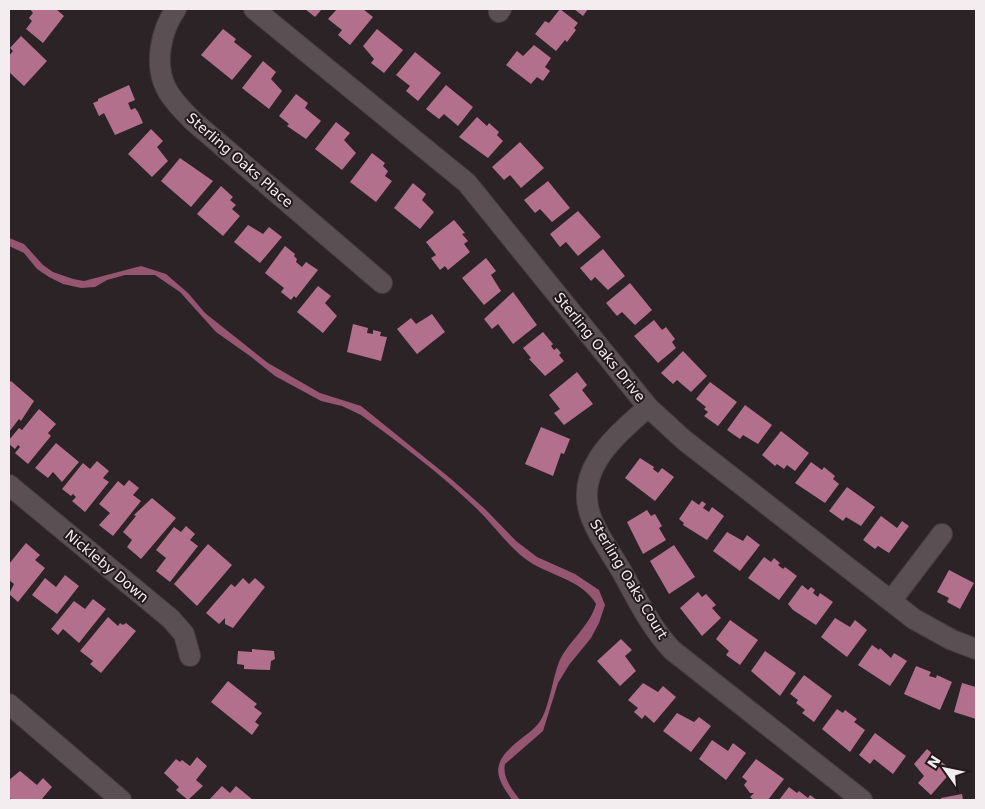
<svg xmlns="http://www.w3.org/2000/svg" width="985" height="809" font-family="'DejaVu Sans',sans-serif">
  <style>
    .water { fill: #965671 }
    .building { fill: #b3708c }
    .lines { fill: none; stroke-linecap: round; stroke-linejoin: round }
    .minor-casing { stroke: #453e40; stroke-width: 22 }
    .minor { stroke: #5a5053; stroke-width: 20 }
    .labels { text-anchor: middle; stroke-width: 4; stroke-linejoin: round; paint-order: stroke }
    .street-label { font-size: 14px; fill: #f3edef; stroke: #22191d }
  </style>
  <rect width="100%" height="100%" fill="#2c2326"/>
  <!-- water -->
  <path class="water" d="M9,238L24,244L43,265L53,272L73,279L84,281L141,266L166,274L188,293L205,313L268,363L320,393L361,406L450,478L485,509L516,541L537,557L575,574L599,590L605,605L599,623L591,638L569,665L558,683L543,731L505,764C502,777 512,790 520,800H512C506,791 495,777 499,765C503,748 527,737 538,724C548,714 553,677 559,662C568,641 589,628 596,604C584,582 554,576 533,564C510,550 495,526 476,508C441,474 401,444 361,415L342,406L321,401L275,376L250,356L216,332L180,292L155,275H125L107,280L95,287L81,288L63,284L49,277L37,269L24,253L9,246Z"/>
  <!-- building -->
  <g class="building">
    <polygon points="30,9 56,9 64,16 43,43 26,29 32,21 29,18 33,13"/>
    <polygon points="305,9 322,9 315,17"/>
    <polygon points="337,9 363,9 373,17 350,45 338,35 342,30 328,19"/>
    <polygon points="560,9 578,23 574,28 576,30 567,42 565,40 556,51 535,34 545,21 549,23"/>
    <polygon points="574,9 588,9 583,16"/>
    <polygon points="223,29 236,39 234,42 252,56 232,80 201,55"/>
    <polygon points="377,29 403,50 384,73 371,63 374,59 363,46"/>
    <polygon points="21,36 47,61 24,86 9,72 9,56 13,51 10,48"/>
    <polygon points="534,45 551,58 545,67 550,71 543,81 537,77 531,84 506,65 517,51 523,56"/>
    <polygon points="415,52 441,73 418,101 406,91 410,86 396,75"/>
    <polygon points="263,61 276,72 271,79 282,91 269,109 242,88"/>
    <polygon points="129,85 135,100 128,103 131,110 135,108 138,112 143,123 115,135 104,113 99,116 93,103 98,101 98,99"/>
    <polygon points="446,85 473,107 458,126 444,114 439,119 426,109"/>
    <polygon points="296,94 308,103 305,108 321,121 306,139 287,126 289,124 279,116"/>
    <polygon points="477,117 487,126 489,123 499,132 497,135 503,141 488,158 459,137"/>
    <polygon points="336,122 350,133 344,140 356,153 342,170 315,149"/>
    <polygon points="151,129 163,141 157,147 168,161 152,177 128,154"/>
    <polygon points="520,142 544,168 521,188 510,175 504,180 492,167"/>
    <polygon points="372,153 385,163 383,166 388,171 385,176 392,181 376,202 350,182"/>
    <polygon points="180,158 213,181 191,207 161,181"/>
    <polygon points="548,181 570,208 552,222 540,209 535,213 524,200"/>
    <polygon points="413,183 426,194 422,200 434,212 420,229 394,208"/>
    <polygon points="221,186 233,197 230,200 236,205 232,209 240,216 223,236 197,214"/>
    <polygon points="578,211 601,237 578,256 566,242 560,247 550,234"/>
    <polygon points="454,220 465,233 462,234 468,241 464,244 470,252 448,270 445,266 440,270 431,258 436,255 426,242"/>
    <polygon points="248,225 263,234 269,227 282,237 260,263 234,242"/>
    <polygon points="285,246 295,254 294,256 297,259 296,262 302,267 306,262 318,270 296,298 294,296 291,300 281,292 284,288 265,273"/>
    <polygon points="603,249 625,276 608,290 595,277 591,281 580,268"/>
    <polygon points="486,258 496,271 491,275 501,291 484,305 462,278"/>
    <polygon points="630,283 652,310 635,325 622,312 617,316 606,303"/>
    <polygon points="318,286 331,296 325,303 337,316 323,333 297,312"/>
    <polygon points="513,292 537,325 513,344 498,324 492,329 484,319"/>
    <polygon points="432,314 445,332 417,354 397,329 411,318 416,324"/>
    <polygon points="654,320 662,330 666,327 675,339 672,342 676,348 658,363 634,336"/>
    <polygon points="353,324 368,328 367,333 373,334 373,330 381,332 380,336 387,337 381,361 347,352"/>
    <polygon points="543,332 553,344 551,346 554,350 557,348 561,353 559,355 564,361 545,376 529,359 531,358 523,348"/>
    <polygon points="683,351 707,376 691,392 677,380 673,384 661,373"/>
    <polygon points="577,372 587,385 582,390 593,404 564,425 554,413 560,409 549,395"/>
    <polygon points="11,381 34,401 21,421 19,419 9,432 9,383"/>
    <polygon points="710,382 737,402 718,426 704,416 708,412 704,409 706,407 696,399"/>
    <polygon points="745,405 772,425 758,444 743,435 740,439 727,430"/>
    <polygon points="39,409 56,424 48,433 51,436 28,464 15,453 20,447 18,445 15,449 9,444 9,440 19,428 22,430"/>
    <polygon points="541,427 570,439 564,454 561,453 553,476 525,464"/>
    <polygon points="781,431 809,453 795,471 787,465 784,469 777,464 775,466 762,455"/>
    <polygon points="56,443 79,462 62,482 53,472 48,478 35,468"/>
    <polygon points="640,458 654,467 653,469 658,473 662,468 674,477 655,501 625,478"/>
    <polygon points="97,461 109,471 103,478 109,482 85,512 72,501 76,497 73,494 71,496 62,489 83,463 90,469"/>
    <polygon points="811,462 822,470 824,467 835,476 833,479 839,484 825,503 795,483"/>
    <polygon points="129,480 139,488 133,495 141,501 113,536 99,525 110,513 99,504 118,481 124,486"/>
    <polygon points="847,487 875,507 861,526 846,517 843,521 829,511"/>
    <polygon points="152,498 176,518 141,559 127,547 132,540 123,532 136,516 134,515"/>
    <polygon points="692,500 699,505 702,501 706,504 703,508 709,512 712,507 724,516 707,540 683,525 684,523 679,519"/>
    <polygon points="647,510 651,516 655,514 662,526 659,528 666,540 643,554 627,522"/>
    <polygon points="881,516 897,528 902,521 909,526 889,553 878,546 875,549 863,540"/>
    <polygon points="186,526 195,534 190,540 198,546 170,582 156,571 166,558 156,550 174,527 181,532"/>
    <polygon points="727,532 743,541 747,535 760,545 740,571 713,551"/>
    <polygon points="26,543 40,555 35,560 45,568 18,602 9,594 14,584 9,580 9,564"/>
    <polygon points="208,544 232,565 197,606 174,584"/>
    <polygon points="674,545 695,577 669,594 650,561"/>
    <polygon points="764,557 771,562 774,558 780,563 778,565 783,569 785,567 797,576 779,600 748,578"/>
    <polygon points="949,570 974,583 960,609 947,602 949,598 937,592"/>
    <polygon points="65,575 79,586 57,614 32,595 45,578 56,587"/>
    <polygon points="243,578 249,584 255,578 265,587 233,628 225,624 225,618 219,624 206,613 231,584 235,587"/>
    <polygon points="802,585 808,590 811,587 815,590 813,593 818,597 820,593 833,602 816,625 793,610 788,604"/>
    <polygon points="698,592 702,597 706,594 716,605 712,608 721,618 702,636 680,608"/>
    <polygon points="93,599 106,609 79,643 63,629 58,635 51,629 74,601 85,609"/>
    <polygon points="108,617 118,626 120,623 123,625 126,623 136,631 101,673 90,664 93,661 80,651"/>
    <polygon points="835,618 850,627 855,620 867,630 847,657 821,637"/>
    <polygon points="730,620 758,640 740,665 726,655 729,651 716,639"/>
    <polygon points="621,639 632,650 625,656 636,671 620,686 597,661"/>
    <polygon points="872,645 879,650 880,648 891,658 894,653 907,661 890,686 858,665"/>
    <polygon points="252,649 274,651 275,659 271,661 270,670 244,669 244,665 237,664 238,651 252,652"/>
    <polygon points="765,651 796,673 780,696 751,671"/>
    <polygon points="916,666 931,672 929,676 936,678 937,675 952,682 940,710 904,694"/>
    <polygon points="804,675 832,696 814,722 802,713 805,710 796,703 798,700 790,694"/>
    <polygon points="228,681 257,704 254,707 262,713 255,722 259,725 252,735 211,702"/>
    <polygon points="643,683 658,692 663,686 676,697 654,723 645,715 642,719 634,712 638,708 628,700"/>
    <polygon points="962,683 976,687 976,719 954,712"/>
    <polygon points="837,709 843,713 845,710 857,719 854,722 865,730 850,752 822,729"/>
    <polygon points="677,713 694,722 699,717 711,726 691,752 663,731"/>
    <polygon points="875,733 906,756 893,774 874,759 870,764 859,755"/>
    <polygon points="712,740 728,751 733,743 746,753 726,780 699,759"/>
    <polygon points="927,749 952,771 931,795 918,783 924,776 914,764"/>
    <polygon points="197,757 207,766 196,780 203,786 188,800 176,790 179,787 164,773 176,759 180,762 182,760 190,766"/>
    <polygon points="756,759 784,779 768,800 754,800 750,797 754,793 750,793 744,785 747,781 742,777"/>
    <polygon points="20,771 37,785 43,778 52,787 41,800 12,800 9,797 9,780"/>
    <polygon points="222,786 230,793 236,786 253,800 209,800"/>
    <polygon points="789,787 797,793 799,791 808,798 810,795 817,800 779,800"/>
    <polygon points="962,794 963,800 941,800 941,798"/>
  </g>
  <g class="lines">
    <!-- minor casing -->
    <g class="minor-casing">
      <g id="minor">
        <path d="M176,9C161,30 154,64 166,88C172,101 184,111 193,121L382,283"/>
        <polyline points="254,9 467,183 648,407 684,440 914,619 952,640 976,649"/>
        <polyline points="499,12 501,9"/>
        <path d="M648,407C617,435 573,469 591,517C598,536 611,553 621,570C636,597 651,628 672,650L862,800"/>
        <polyline points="9,485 171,619 184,634 190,656"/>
        <polyline points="891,601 942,534"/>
        <polyline points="9,704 121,800"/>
      </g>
    </g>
    <!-- minor -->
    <use href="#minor" class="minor"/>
  </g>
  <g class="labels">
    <!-- street labels -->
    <g class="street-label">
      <text transform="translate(240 160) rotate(41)" y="5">Sterling Oaks Place</text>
      <text transform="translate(600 347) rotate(51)" y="5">Sterling Oaks Drive</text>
      <text transform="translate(107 566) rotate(40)" y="5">Nickleby Down</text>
      <text transform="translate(629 579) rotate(59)" y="5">Sterling Oaks Court</text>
    </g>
  </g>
  <!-- border -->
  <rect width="985" height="809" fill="none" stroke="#f3edef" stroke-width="20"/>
  <!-- north arrow -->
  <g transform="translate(945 769) rotate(303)" stroke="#22191d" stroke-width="4" paint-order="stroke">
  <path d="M0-4L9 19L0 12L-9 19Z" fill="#f3edef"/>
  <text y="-8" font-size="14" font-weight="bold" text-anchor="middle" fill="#f3edef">N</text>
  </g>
</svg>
